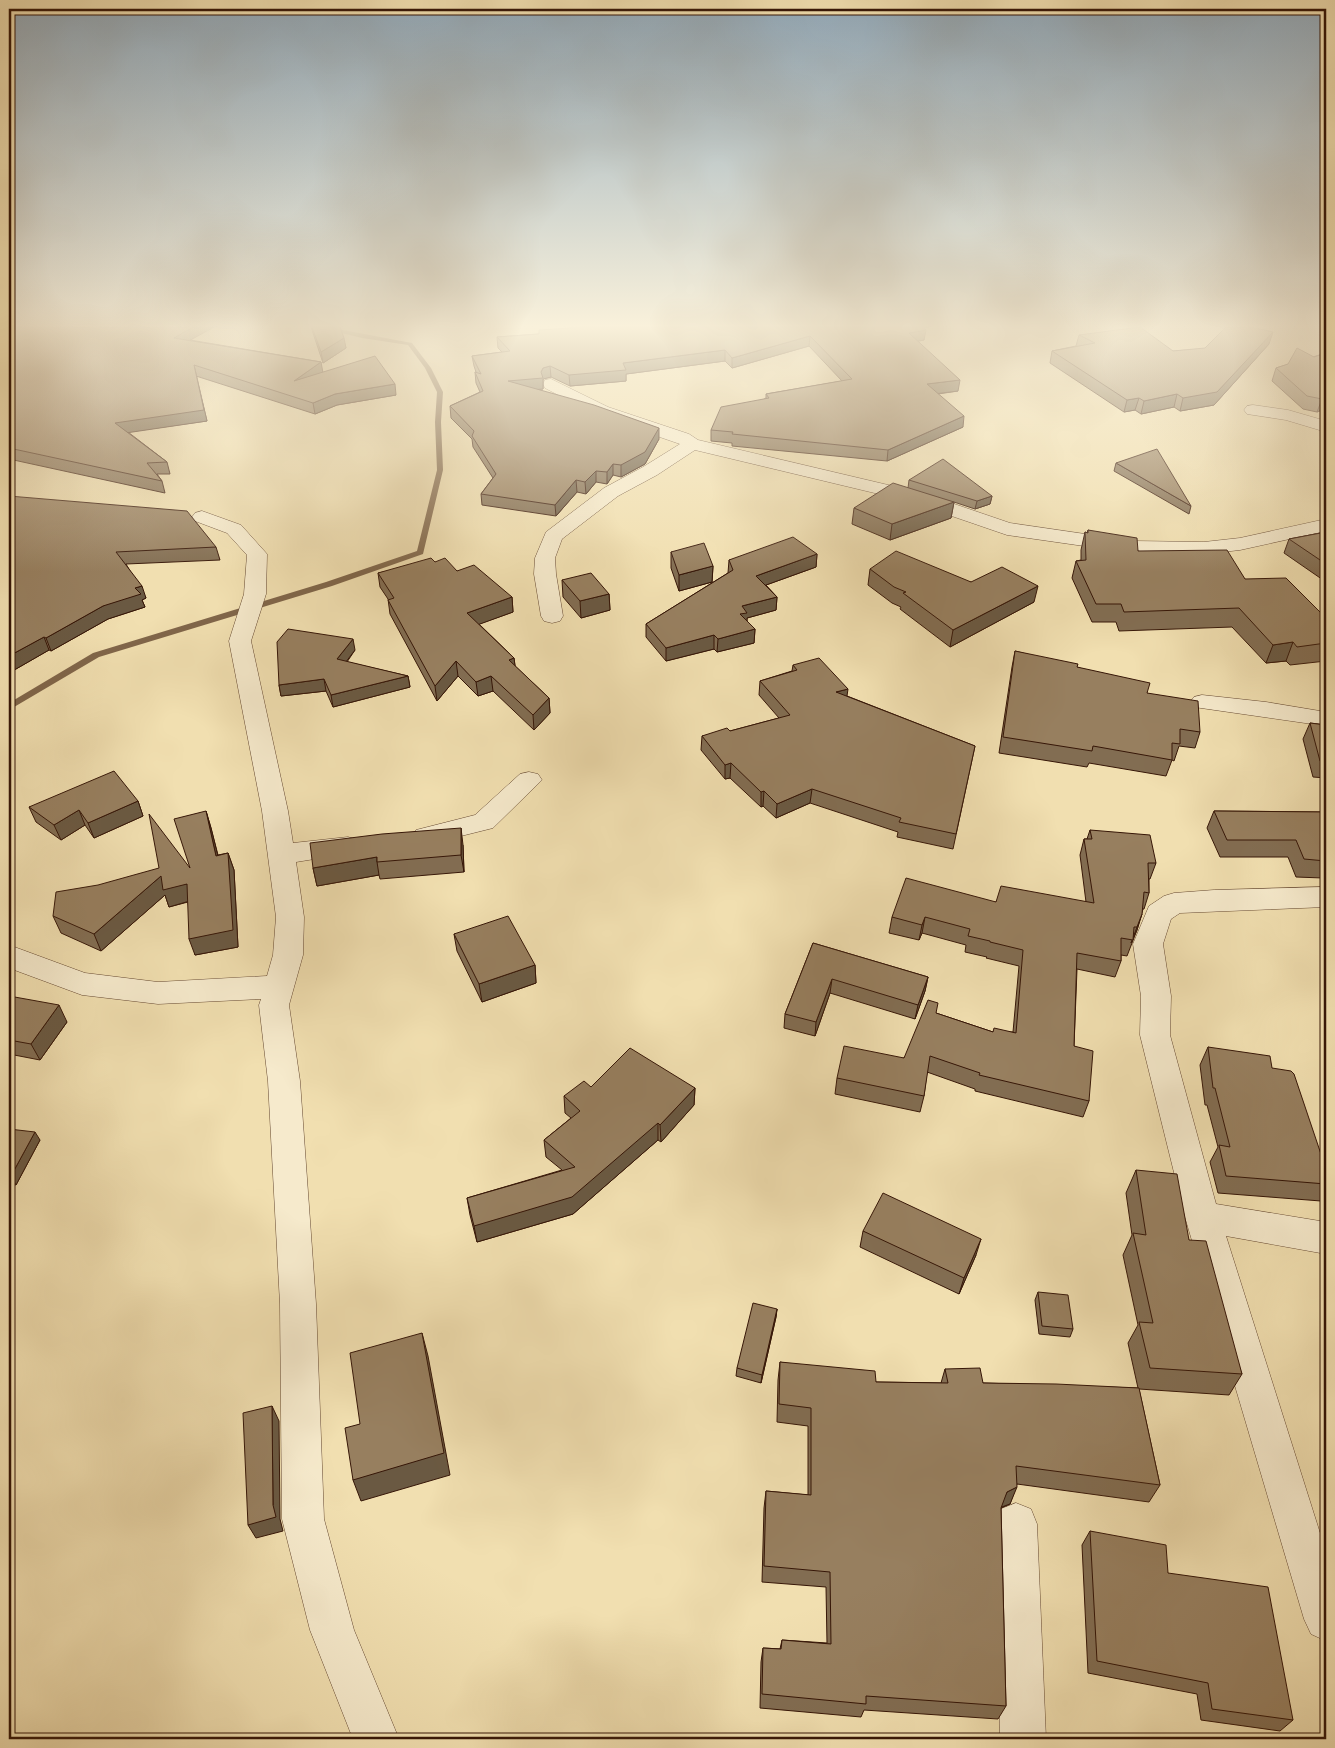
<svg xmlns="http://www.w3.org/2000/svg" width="1335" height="1748" font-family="Vollkorn,serif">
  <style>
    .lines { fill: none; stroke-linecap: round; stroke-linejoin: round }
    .stream { fill: #80664a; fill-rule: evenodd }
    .street-casing { stroke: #654831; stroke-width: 1 }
    .street { fill: #f6eacc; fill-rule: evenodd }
    .wall { fill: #826d52; stroke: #361607 }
    .shaded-wall { fill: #6a5942; stroke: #361607 }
    .building { fill: #977f5f; stroke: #361607 }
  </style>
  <rect width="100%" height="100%" fill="#f1dfb0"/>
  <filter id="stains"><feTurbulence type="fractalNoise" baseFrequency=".004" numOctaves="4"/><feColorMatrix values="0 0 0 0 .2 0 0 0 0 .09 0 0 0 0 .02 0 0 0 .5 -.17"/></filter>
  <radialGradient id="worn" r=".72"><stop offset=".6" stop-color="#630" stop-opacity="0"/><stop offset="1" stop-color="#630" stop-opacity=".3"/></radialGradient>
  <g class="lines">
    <!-- stream -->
    <polygon class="stream" points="317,327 327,327 412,343 431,368 443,392 441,422 443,470 423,554 332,586 99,657 9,710 9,703 93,653 326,582 417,551 437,470 435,422 437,392 425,368 408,345 362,338"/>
    <!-- street casing -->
    <g class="street-casing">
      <g id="street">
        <polygon points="551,379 608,407 689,434 698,440 922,493 1010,523 1133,541 1204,542 1240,538 1326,519 1326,531 1240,550 1204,554 1133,553 1007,535 908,501 695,450 657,475 618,496 562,539 555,558 556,574 563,616 560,621 552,623 544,621 541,616 534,574 535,558 546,532 604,488 643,467 680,444 596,415 545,388 543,384 545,380"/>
        <polygon points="1253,405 1288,410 1326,421 1326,432 1286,420 1247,414 1244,410 1247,406"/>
        <polygon points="202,511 241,525 267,554 266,594 251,641 288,811 293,843 348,837 358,840 361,846 358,852 296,862 304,917 303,955 289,1005 300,1081 316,1304 324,1519 354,1630 399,1739 353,1739 310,1630 282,1519 280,1304 268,1081 259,1005 261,999 158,1004 82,995 9,968 9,945 85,973 158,982 267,976 273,955 276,917 262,811 229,641 244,594 247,555 227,533 195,521 192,517 195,513"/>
        <polygon points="1202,695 1266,702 1326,712 1326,726 1194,707 1190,702 1194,697"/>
        <polygon points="529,772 538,774 542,780 493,828 425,845 416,842 412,836 416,830 475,815 520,774"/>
        <polygon points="1326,887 1326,907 1180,913 1171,919 1163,944 1171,996 1170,1035 1216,1204 1326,1222 1326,1254 1226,1236 1326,1552 1326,1641 1311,1634 1304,1619 1185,1217 1140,1035 1141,996 1133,944 1149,906 1164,896 1174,893 1214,890"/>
        <polygon points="1016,1503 1031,1509 1037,1524 1046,1739 1000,1739 995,1524 1001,1509"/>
      </g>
    </g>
    <!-- street -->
    <use href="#street" class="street"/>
  </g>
  <!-- wall -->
  <g class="wall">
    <polygon points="9,327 190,340 321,362 322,372 396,395 337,405 315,414 196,376 207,421 128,432 167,462 170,474 157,474 162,481 165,493 9,459"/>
    <polygon points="311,327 340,327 346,348 323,363"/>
    <polygon points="575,327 929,327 923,328 924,340 918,341 958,391 938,394 963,427 887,461 732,446 732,443 711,441 711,430 766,398 766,394 842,381 809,346 732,368 725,361 626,374 626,381 570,386 551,377 543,379 543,389 537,389 659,439 645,464 621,477 613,475 607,484 596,482 586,494 577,492 556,516 482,505 481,494 493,478 473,447 472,439 451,418 450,406 480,392 476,383 475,372 476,372 474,366 472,356 502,352 498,348 497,337 539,334 578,327"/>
    <polygon points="1079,335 1173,351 1269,344 1214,405 1180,411 1174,407 1141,414 1135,410 1124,412 1050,363 1052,351 1076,346"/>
    <polygon points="1326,353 1326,408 1317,412 1303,409 1272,381 1276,368"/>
    <polygon points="1116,463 1191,506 1189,514 1114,471"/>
    <polygon points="909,480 992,496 990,504 975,509 954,502 951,518 890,540 852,524 854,508 908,488"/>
    <polygon points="9,496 216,547 220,560 126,564 146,598 142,600 145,607 108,619 51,651 49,650 9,673"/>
    <polygon points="1088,530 1138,551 1245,579 1326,643 1326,661 1290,665 1286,661 1266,663 1232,627 1119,631 1116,622 1092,622 1072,578 1076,561 1081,560 1081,550 1085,532 1087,533"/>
    <polygon points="1326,532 1326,582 1284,553 1289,539"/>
    <polygon points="671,552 713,566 712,582 679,591 671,568"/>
    <polygon points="817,554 816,567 766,585 777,597 776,610 747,618 747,621 755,629 754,643 717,652 714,649 666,661 646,637 646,624 728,573 729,560"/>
    <polygon points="435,562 457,571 512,597 513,612 479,624 514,658 515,666 549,698 550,713 534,730 493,691 478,696 458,676 437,701 390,614 388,599 380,587 378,573"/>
    <polygon points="870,569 971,582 1034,602 950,647 900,609 901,607 892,603 868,585"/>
    <polygon points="562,580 609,594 610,610 581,618 563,597"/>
    <polygon points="355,650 347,662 408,676 410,687 333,707 326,691 281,696 279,685"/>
    <polygon points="1015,651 1077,667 1147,693 1200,732 1195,748 1179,746 1174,761 1172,760 1166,776 1089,763 1087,767 999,753 1012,667"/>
    <polygon points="793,665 847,696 975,746 953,849 897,837 898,832 810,803 776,818 763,806 761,807 730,778 725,779 701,750 702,736 730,731 779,718 759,695 760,681 792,671"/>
    <polygon points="1310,723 1326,725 1326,778 1313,777 1303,739"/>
    <polygon points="138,801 143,816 94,838 85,825 61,840 36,822 29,807"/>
    <polygon points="206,811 211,828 218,855 228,853 234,870 238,947 195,955 188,902 169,907 165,895 101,951 61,933 53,916 190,868"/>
    <polygon points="1214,811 1326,812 1326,883 1323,878 1296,877 1288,857 1220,857 1207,828"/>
    <polygon points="1090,830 1156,863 1150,879 1149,879 1149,893 1144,909 1143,909 1137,930 1127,956 1121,955 1121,961 1115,977 1077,969 1074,1046 1089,1101 1083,1117 975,1091 975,1089 927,1072 924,1096 920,1112 835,1094 837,1078 904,1058 936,1013 993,1032 1013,1032 1019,966 986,958 987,957 965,952 966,945 922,933 919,940 889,933 892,917 996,902 1086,902 1080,855 1084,839 1087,839"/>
    <polygon points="463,845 464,872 380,879 379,875 317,886 313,868"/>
    <polygon points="454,934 535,965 536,983 482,1002 457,951"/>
    <polygon points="813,943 928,977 925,991 915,1019 830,993 815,1036 784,1028 785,1014"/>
    <polygon points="9,996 67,1022 40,1060 9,1054"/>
    <polygon points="1208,1047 1272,1068 1326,1169 1326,1193 1321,1201 1218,1193 1210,1162 1218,1147 1207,1105 1205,1105 1200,1065"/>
    <polygon points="591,1087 695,1088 694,1105 661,1142 658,1140 573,1214 477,1242 470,1215 467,1198 562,1170 546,1157 544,1140 571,1118 565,1113 564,1096"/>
    <polygon points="9,1129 40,1140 16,1185 9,1184"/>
    <polygon points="1136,1170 1189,1240 1242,1374 1229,1395 1139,1389 1160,1485 1149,1502 1017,1484 1010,1504 1001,1508 1006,1706 998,1719 864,1710 861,1717 760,1708 761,1662 763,1648 780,1649 782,1640 827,1643 826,1587 762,1582 764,1508 766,1491 808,1495 808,1426 777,1422 778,1380 780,1362 876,1382 941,1383 945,1369 983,1383 1138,1388 1128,1343 1138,1325 1123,1255 1132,1235 1126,1193"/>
    <polygon points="863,1231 976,1255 959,1294 860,1247"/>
    <polygon points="1038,1292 1073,1329 1070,1337 1039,1334 1035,1300"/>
    <polygon points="777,1309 776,1317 761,1383 736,1376 737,1368"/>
    <polygon points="1090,1531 1168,1573 1293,1720 1280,1731 1201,1720 1197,1694 1088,1673 1082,1545"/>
  </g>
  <!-- shaded-wall -->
  <g class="shaded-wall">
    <polygon points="193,327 214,327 176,348 174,338"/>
    <polygon points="926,330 924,340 908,343 909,333"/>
    <polygon points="1273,332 1269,344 1214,405 1180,411 1183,398"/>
    <polygon points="810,336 809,346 732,368 732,358"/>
    <polygon points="344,338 346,348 323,363 321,352"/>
    <polygon points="725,350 725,361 626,374 626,381 570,386 569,375 623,363"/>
    <polygon points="321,362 323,373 294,381"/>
    <polygon points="194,365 207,421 119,434 115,423"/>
    <polygon points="550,366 551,377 543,379 543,389 509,392 508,381 541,372 543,368"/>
    <polygon points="960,380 958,391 926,395 927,384"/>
    <polygon points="395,384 396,395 337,405 315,414 313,403 335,394"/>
    <polygon points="1177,394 1174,407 1141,414 1144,401"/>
    <polygon points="1326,397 1326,408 1317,412 1322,399"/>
    <polygon points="1139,398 1135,410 1124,412 1127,400"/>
    <polygon points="964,416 963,427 887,461 888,450"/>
    <polygon points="659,428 659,439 645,464 621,477 621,465"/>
    <polygon points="613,464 613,475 607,484 607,472"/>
    <polygon points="596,471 596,482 586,494 585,482"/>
    <polygon points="576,480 577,492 556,516 555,505"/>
    <polygon points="992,496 990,504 975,509 977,501"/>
    <polygon points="954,502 951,518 890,540 892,524"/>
    <polygon points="817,554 816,567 755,589 756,576"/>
    <polygon points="713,566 712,582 679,591 679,575"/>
    <polygon points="142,586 146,598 142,600 145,607 108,619 51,651 46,638 135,588"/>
    <polygon points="1038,586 1034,602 950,647 953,630"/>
    <polygon points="609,594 610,610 581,618 580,601"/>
    <polygon points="512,597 513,612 469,628 467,613"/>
    <polygon points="777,597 776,610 747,618 747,626 740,614 742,606"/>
    <polygon points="755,629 754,643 717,652 718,639"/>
    <polygon points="714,635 714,649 666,661 666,648"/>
    <polygon points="44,637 49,650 9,673 9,656"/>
    <polygon points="353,639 355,650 339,671 337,659"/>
    <polygon points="1293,642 1286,661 1266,663 1273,645"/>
    <polygon points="514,658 516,673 509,660"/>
    <polygon points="456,661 458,676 437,701 435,686"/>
    <polygon points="408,676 410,687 333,707 331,695"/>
    <polygon points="491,676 493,691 478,696 476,682"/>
    <polygon points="324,679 326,691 281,696 279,685"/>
    <polygon points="848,689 846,703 836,692"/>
    <polygon points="549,698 550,713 534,730 533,715"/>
    <polygon points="731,763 730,778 725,779 725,765"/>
    <polygon points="812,789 810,803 776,818 777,804"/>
    <polygon points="764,791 763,806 761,807 761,792"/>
    <polygon points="138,801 143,816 94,838 88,823"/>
    <polygon points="79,810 85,825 61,840 54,825"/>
    <polygon points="206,811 211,828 222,873 216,856"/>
    <polygon points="461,828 463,845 464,872 461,855"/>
    <polygon points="228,853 234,870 238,947 195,955 189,939"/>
    <polygon points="377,857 377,862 379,875 317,886 313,868"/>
    <polygon points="161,876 187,884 193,900 169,907 165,895 101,951 94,934"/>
    <polygon points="1142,914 1137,930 1131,943 1137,927"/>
    <polygon points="925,917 922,933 919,940 922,925"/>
    <polygon points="535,965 536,983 482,1002 479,984"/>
    <polygon points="928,977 925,991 915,1019 918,1005"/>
    <polygon points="832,979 830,993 815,1036 816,1022"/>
    <polygon points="59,1005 67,1022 40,1060 31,1044"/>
    <polygon points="695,1088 694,1105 661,1142 660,1125"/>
    <polygon points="658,1123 658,1140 573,1214 477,1242 474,1226"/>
    <polygon points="35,1132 40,1140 16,1185 11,1176"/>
    <polygon points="981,1239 976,1255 959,1294 964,1278"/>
    <polygon points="777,1309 776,1317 761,1383 762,1375"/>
    <polygon points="422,1333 428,1356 450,1475 361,1501 353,1480"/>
    <polygon points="272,1406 279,1421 280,1519 283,1531 256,1538 248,1525 273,1505"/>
    <polygon points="1017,1487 1010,1504 999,1508 1007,1492"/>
  </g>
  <!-- building -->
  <g class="building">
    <polygon points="9,327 193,327 174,338 321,362 294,381 375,356 395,384 335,394 313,403 194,365 204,410 115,423 167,462 147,463 162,481 9,448"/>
    <polygon points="312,327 340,327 344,338 321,352"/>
    <polygon points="585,327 922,327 926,330 909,333 960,380 927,384 964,416 888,450 732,434 733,432 711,430 721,407 769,398 766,394 852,379 810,336 732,358 725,350 623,363 626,370 569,375 550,366 543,368 541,372 543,378 508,381 594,405 659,428 645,452 621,465 613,464 607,472 596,471 585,482 576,480 555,505 481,494 496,474 472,436 474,431 450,406 483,391 475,372 481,374 472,356 510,351 497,337 539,334 539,330"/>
    <polygon points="1140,327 1173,351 1205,348 1226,327 1250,327 1273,332 1217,392 1183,398 1177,394 1144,401 1139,398 1127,400 1052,351 1095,343 1079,335"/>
    <polygon points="1297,348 1314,357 1326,353 1326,397 1322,399 1307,396 1276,368 1288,364"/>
    <polygon points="1157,449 1191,506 1116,463"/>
    <polygon points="943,459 992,496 977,501 909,480"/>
    <polygon points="893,483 954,502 892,524 854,508"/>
    <polygon points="9,496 187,511 216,547 116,552 142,586 135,588 141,594 103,606 46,638 44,637 9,656"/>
    <polygon points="1088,530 1137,538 1138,551 1227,550 1245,579 1286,578 1326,618 1326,643 1297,647 1293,642 1273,645 1239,608 1124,612 1121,604 1096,604 1076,561 1086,560 1085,532 1088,533"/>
    <polygon points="1326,532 1326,564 1289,539"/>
    <polygon points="793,537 817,554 756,576 777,597 742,606 747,613 740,614 755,629 718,639 714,635 666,648 646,624 733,570 729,560"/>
    <polygon points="704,543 713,566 679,575 671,552"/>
    <polygon points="896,551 971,582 1002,567 1038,586 953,630 903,593 906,592 894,587 870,569"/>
    <polygon points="431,558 435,562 445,558 457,571 474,565 512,597 467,613 514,658 509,660 549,698 533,715 491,676 476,682 456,661 435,686 388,600 394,598 378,573"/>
    <polygon points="591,573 609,594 580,601 562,580"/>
    <polygon points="288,629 353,639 337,659 408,676 331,695 324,679 279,685 277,642"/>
    <polygon points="1015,651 1078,664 1077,667 1150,683 1147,693 1198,701 1200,732 1180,729 1180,744 1172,743 1172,760 1093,746 1092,751 1003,737"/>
    <polygon points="819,658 848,689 836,692 975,746 956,834 899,822 901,818 812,789 777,804 764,791 761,792 731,763 725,765 702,736 727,728 730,731 790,715 760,681 797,670 793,665"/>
    <polygon points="1310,723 1326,725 1326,762 1320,761"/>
    <polygon points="114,771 138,801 88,823 79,810 54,825 29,807"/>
    <polygon points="206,811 216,856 228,853 233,930 189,939 187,884 163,890 161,876 94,934 53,916 56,892 98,885 159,868 149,814 190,868 174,819"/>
    <polygon points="1214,811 1326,812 1326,861 1304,859 1296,840 1227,840"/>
    <polygon points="461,828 461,855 377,862 377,857 313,868 310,843 382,834"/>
    <polygon points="1090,830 1150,835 1156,863 1148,863 1149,893 1144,892 1142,914 1137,927 1134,927 1133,940 1121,938 1121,961 1077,953 1074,1046 1093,1051 1089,1101 979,1075 980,1073 930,1056 924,1096 837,1078 844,1046 904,1058 928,1000 938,1003 936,1013 993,1032 994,1028 1016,1033 1023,950 990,942 990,941 968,936 970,929 925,917 922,925 892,917 906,878 996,902 1001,886 1094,903 1084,839 1092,839"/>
    <polygon points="508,916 535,965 479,984 454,934"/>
    <polygon points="813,943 928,977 918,1005 832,979 816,1022 785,1014"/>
    <polygon points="9,996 59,1005 31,1044 9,1040"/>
    <polygon points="1208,1047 1270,1056 1272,1068 1291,1071 1294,1074 1326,1169 1326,1184 1226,1176 1219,1145 1230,1147 1215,1088 1213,1088"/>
    <polygon points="630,1048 695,1088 660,1125 658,1123 572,1197 474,1226 467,1198 575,1167 544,1140 580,1111 564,1096 584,1081 591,1087"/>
    <polygon points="9,1129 35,1132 11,1176 9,1176"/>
    <polygon points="1136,1170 1177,1174 1189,1240 1206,1241 1242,1374 1150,1368 1139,1322 1153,1323 1133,1233 1146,1235"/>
    <polygon points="883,1193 981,1239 964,1278 863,1231"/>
    <polygon points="1038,1292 1068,1295 1073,1329 1042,1326"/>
    <polygon points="753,1303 777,1309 762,1375 737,1368"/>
    <polygon points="422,1333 444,1453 353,1480 345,1428 360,1424 350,1353"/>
    <polygon points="780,1362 875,1371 876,1382 948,1383 945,1369 980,1368 983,1383 1056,1384 1139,1388 1160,1485 1016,1466 1017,1487 1007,1492 1001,1508 1006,1706 866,1696 866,1704 762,1694 763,1648 781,1649 782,1640 831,1644 830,1572 764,1566 766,1491 811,1495 811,1408 779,1404"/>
    <polygon points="272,1406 273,1505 276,1517 248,1525 243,1413"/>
    <polygon points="1090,1531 1166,1545 1168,1573 1268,1587 1293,1720 1212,1709 1208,1683 1097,1661"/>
  </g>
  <!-- sky -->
  <linearGradient id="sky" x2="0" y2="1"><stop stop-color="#92aabb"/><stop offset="0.57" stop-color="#f9f1db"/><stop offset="1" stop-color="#f9f1db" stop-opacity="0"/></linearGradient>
  <rect width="1335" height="572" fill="url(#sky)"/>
  <!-- margin -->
  <rect width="1335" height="1748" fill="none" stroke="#f1dfb0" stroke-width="30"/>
  <rect x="10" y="10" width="1315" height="1728" fill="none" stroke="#361607" stroke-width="2.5"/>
  <rect x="15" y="15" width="1305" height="1718" fill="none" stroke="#361607"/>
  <rect width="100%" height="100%" filter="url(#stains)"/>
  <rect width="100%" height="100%" fill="url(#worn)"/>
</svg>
